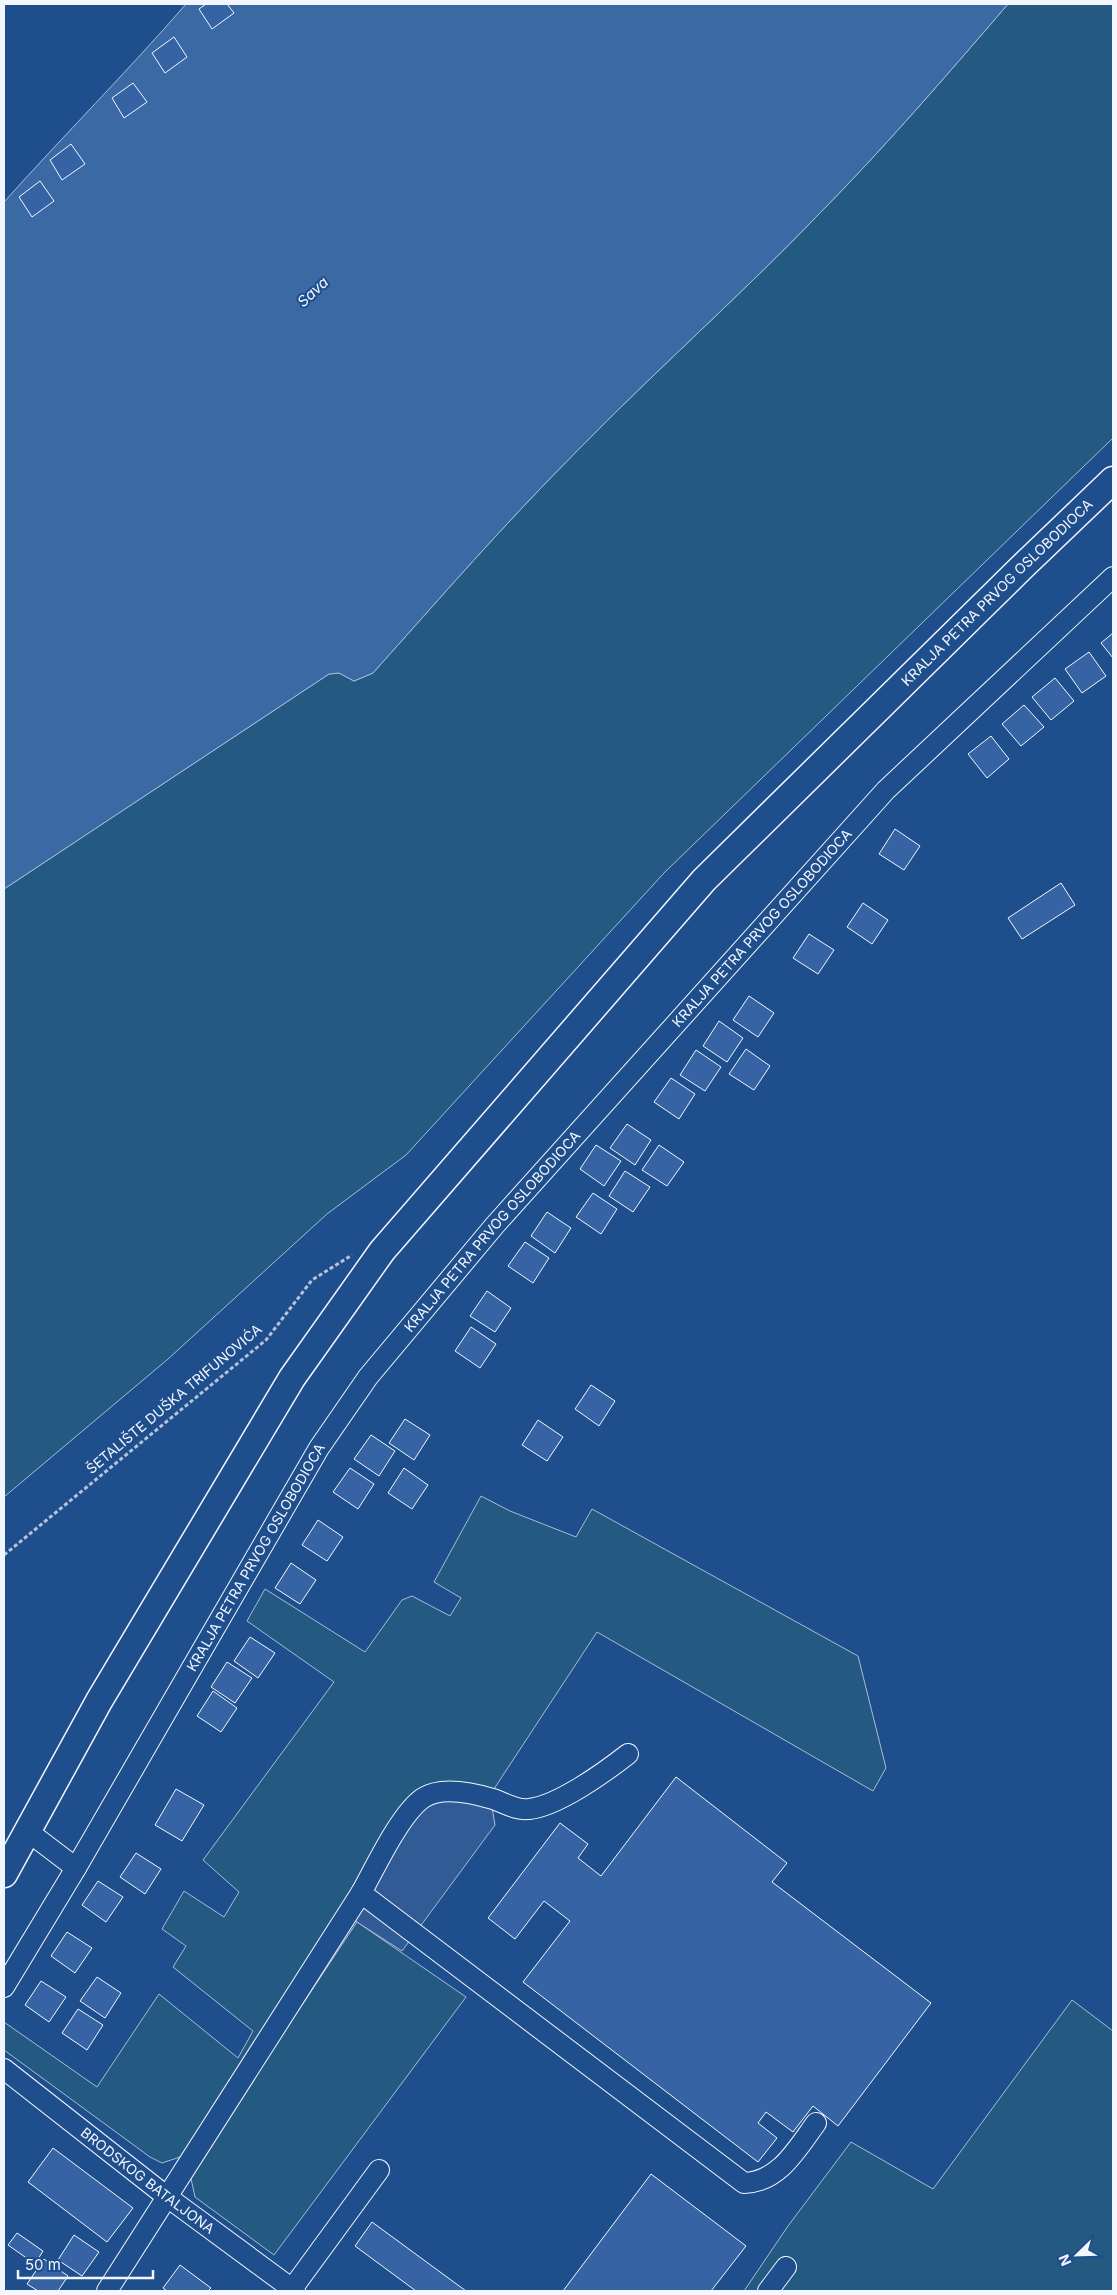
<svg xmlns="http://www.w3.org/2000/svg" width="1117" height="2295" font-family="Inter,sans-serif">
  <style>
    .green { fill: #245a82; stroke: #a8bbd7 }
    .parking { fill: #305b95; stroke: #a8bbd7 }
    .water { fill: #3b69a3; stroke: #a8bbd7 }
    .building { fill: #3563a3; stroke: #f2f6ff }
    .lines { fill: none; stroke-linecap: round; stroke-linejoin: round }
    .minor-casing { stroke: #f2f6ff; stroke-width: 22 }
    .major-casing { stroke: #f2f6ff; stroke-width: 29 }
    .path { stroke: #b3c4dc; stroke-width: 3; stroke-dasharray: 4 2.5; stroke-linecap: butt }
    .minor { stroke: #1f4e8c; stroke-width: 20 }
    .major { stroke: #1f4e8c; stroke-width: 26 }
    .labels { text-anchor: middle; stroke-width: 4; stroke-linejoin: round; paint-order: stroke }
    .street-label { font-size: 14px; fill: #f2f6ff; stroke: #1f4e8c }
    .water-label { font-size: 15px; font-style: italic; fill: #f2f6ff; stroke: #1f4e8c }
  </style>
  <rect width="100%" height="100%" fill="#1f4e8c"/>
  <!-- green -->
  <g class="green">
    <path d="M1008,4H1113V438L664,873L406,1155L327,1214L168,1359L4,1497V889L329,674L339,673L354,681L373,673C440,598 506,522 577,451C656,370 741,295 819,214C885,147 947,75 1008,4Z"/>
    <polygon points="481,1496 510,1511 576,1537 592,1509 858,1656 886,1768 873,1791 597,1632 490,1795 382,1844 183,2156 162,2163 150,2157 4,2050 4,2022 97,2087 159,1994 238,2058 253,2031 173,1967 186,1946 162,1929 184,1891 224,1917 239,1892 203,1860 334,1682 247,1621 265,1589 365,1652 402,1600 412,1596 450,1616 461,1598 434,1582"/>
    <polygon points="357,1922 466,1997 274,2255 195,2197 190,2174"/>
    <polygon points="1072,2000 1113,2031 1113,2291 744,2291 788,2226 851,2142 933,2189"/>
  </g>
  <!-- parking -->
  <polygon class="parking" points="490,1795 495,1825 402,1951 340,1911 407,1800"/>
  <!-- water -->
  <path class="water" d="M186,4H1008C947,75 885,147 819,214C741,295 656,370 577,451C506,522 440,598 373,673L354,681L339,673L329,674L4,889V202C64,135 127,72 186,4Z"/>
  <!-- building -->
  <g class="building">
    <polygon points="206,4 227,4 234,13 212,29 199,9"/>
    <polygon points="174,37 187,57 165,73 152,53"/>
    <polygon points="133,83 147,102 124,118 112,98"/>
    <polygon points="71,144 85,164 62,180 50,160"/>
    <polygon points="40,181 54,201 32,217 19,197"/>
    <polygon points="1113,633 1113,658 1101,643"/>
    <polygon points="1089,652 1106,676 1082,693 1065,669"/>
    <polygon points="1055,678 1074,701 1051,720 1032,697"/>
    <polygon points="1024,705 1044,727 1021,746 1002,724"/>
    <polygon points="991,736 1009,759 987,778 968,754"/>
    <polygon points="895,829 920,846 904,870 879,854"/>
    <polygon points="1061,883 1075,905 1022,939 1008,918"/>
    <polygon points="863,903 888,920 872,944 847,927"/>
    <polygon points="809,934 834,950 818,974 793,958"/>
    <polygon points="749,996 774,1013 758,1037 733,1020"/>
    <polygon points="719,1021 743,1038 727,1062 703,1046"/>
    <polygon points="746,1049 770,1066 754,1090 729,1074"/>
    <polygon points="696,1050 721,1067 705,1091 680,1075"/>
    <polygon points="671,1078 695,1094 679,1119 654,1102"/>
    <polygon points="627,1124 651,1140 635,1165 610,1148"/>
    <polygon points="596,1145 621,1161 604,1186 580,1169"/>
    <polygon points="659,1145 684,1162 667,1186 642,1170"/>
    <polygon points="625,1171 650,1187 633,1212 609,1196"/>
    <polygon points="593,1193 617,1209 601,1234 576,1217"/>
    <polygon points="547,1212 571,1228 555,1253 531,1236"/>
    <polygon points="525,1242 549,1258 533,1283 508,1266"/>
    <polygon points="487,1291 511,1308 495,1332 470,1316"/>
    <polygon points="471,1327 496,1344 480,1368 455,1351"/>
    <polygon points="591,1385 615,1401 599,1426 575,1409"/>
    <polygon points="405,1419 430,1435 414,1460 389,1443"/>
    <polygon points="538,1420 563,1437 547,1461 522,1445"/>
    <polygon points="371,1435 395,1451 379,1476 354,1459"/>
    <polygon points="350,1468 374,1484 358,1509 333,1492"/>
    <polygon points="404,1468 428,1485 412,1509 388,1493"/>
    <polygon points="318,1520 343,1537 327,1561 302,1545"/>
    <polygon points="291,1563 316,1580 300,1604 275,1588"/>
    <polygon points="250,1637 275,1653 258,1678 234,1661"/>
    <polygon points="227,1662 252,1678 235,1703 211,1687"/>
    <polygon points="213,1691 237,1708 221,1732 197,1716"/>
    <polygon points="676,1777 787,1863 772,1882 931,2003 838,2126 813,2106 793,2132 766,2112 758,2123 777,2138 758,2162 523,1982 570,1921 544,1901 515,1939 488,1918 560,1823 588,1844 578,1858 601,1876"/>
    <polygon points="176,1789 204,1805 182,1841 155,1825"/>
    <polygon points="136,1853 161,1869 145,1894 120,1877"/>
    <polygon points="98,1881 123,1897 106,1922 82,1905"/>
    <polygon points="67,1932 92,1948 75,1973 51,1956"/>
    <polygon points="97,1977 121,1993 105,2018 80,2001"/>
    <polygon points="41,1981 66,1997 49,2022 25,2005"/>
    <polygon points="78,2009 103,2025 87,2050 62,2033"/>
    <polygon points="53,2148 133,2208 107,2242 28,2182"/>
    <polygon points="651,2174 746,2246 711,2291 563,2291"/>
    <polygon points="372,2222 466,2291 416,2291 355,2246"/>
    <polygon points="17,2233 43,2251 35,2264 8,2245"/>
    <polygon points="74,2235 99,2252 82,2276 58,2260"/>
    <polygon points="44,2259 68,2276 58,2291 38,2291 27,2284"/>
    <polygon points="180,2265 211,2288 208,2291 167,2291 163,2288"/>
  </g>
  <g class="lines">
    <!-- minor casing -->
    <g class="minor-casing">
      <g id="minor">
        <polyline points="26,1830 76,1868"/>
        <path d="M361,1893C375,1868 400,1814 423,1798C441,1786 473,1793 493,1799C505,1803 517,1811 529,1809C558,1806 605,1772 628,1754"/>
        <path id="s1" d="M4,1987L76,1868L319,1448L368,1377L495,1225L886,790L1113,577"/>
        <path id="s2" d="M4,2069L166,2196L295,2291"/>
        <polyline points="292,2289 379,2170"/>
        <path d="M107,2291L361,1893L744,2183C779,2182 797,2149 816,2123"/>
        <polyline points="768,2291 786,2267"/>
      </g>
    </g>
    <!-- major casing -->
    <g class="major-casing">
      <g id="major">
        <path id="s3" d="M4,1874L99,1701L292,1378L382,1251L704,880L1021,568L1113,480"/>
      </g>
    </g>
    <!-- path -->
    <polyline class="path" points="4,1555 266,1340 312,1280 352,1255"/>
    <!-- minor -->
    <use href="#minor" class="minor"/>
    <!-- major -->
    <use href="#major" class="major"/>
  </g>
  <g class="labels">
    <!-- street labels -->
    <g class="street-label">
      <text dy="5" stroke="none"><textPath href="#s3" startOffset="1631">KRALJA PETRA PRVOG OSLOBODIOCA</textPath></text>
      <text dy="5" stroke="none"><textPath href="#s1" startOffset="1308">KRALJA PETRA PRVOG OSLOBODIOCA</textPath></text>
      <text dy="5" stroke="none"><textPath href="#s1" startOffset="902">KRALJA PETRA PRVOG OSLOBODIOCA</textPath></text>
      <text transform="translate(174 1399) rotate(-40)" y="5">ŠETALIŠTE DUŠKA TRIFUNOVIĆA</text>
      <text dy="5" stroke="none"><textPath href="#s1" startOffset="498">KRALJA PETRA PRVOG OSLOBODIOCA</textPath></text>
      <text dy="5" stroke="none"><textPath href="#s2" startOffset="182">BRODSKOG BATALJONA</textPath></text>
    </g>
    <!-- water labels -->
    <g class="water-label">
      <text transform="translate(313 292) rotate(-43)" y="5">Sava</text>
    </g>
  </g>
  <!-- border -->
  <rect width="1117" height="2295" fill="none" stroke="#f2f6ff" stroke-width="10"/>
  <!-- north arrow -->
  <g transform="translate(1077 2255) rotate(247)" stroke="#1f4e8c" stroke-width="4" paint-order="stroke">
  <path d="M0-4L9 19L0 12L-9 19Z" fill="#f2f6ff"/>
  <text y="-8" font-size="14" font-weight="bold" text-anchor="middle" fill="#f2f6ff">N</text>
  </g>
  <!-- scale -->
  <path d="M18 2270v8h135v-8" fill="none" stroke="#f2f6ff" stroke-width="2.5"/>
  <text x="25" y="2270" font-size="15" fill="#f2f6ff" stroke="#1f4e8c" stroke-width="4" paint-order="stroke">50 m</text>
</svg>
